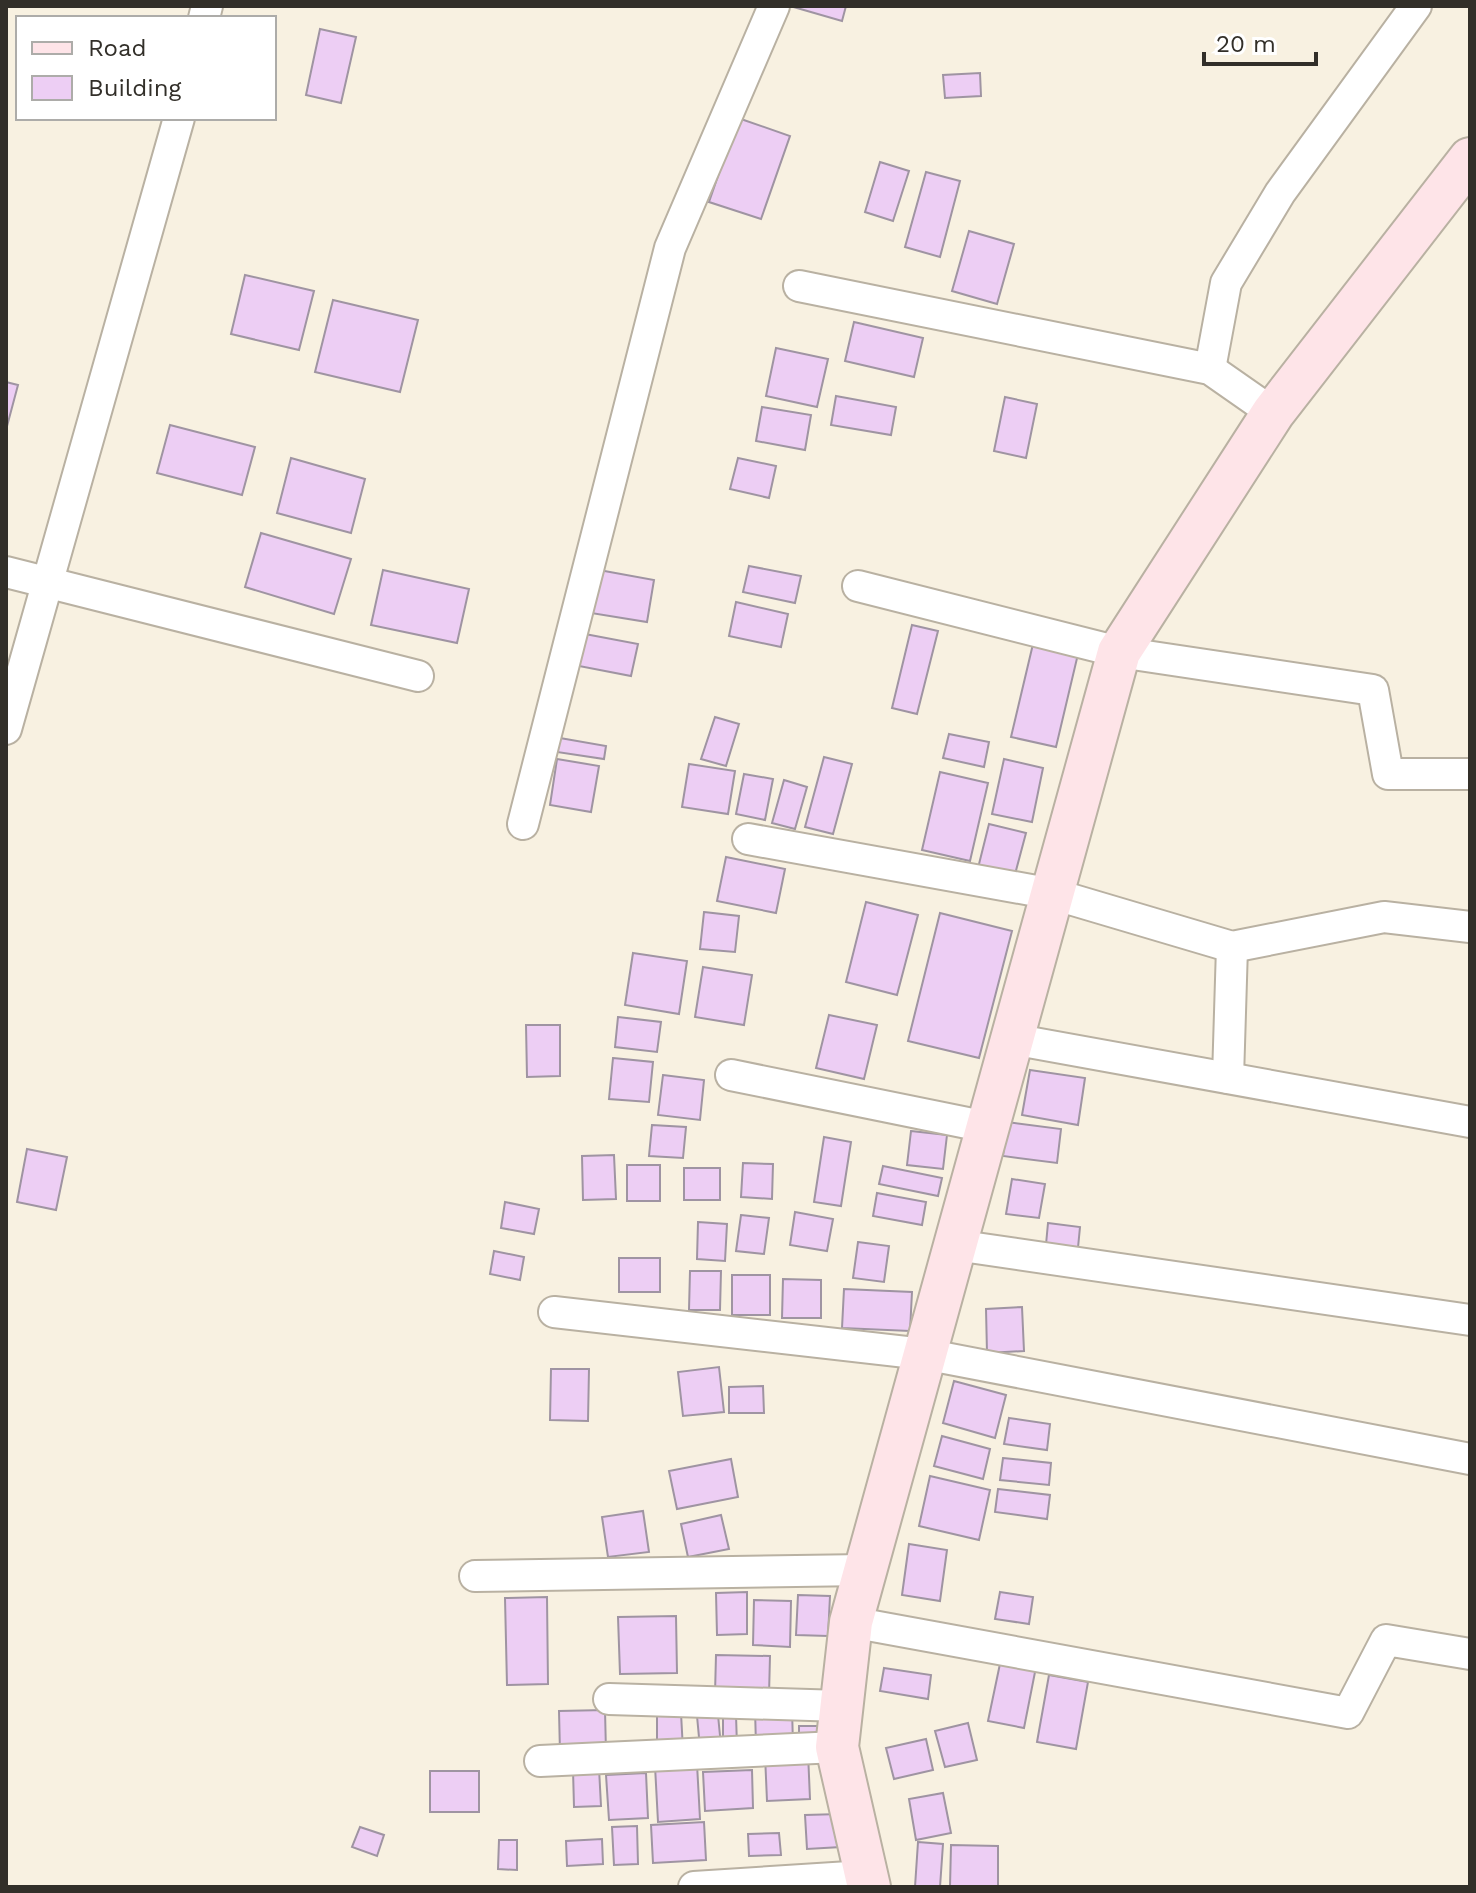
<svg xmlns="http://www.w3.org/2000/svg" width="1476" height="1893" font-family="'Work Sans',sans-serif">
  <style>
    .building { fill: #edcef4; stroke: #9f94a2; stroke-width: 2 }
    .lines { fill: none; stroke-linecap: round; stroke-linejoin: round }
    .street-casing { stroke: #b9b1a2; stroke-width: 34 }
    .secondary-casing { stroke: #b9b1a2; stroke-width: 46 }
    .street { stroke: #fff; stroke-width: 30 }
    .secondary { stroke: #fee4e8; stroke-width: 42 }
  </style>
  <rect width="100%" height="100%" fill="#f8f1e1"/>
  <!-- building -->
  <g class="building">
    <polygon points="790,6 846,6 842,21"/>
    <polygon points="320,29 356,37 341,103 306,95"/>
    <polygon points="980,73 981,96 945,98 943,75"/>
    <polygon points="738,118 790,136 761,219 709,202"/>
    <polygon points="880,162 909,171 893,221 865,212"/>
    <polygon points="926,172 960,181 940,257 905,247"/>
    <polygon points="969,231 1014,244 997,304 952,291"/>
    <polygon points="245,275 314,291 299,350 231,334"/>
    <polygon points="333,300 418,320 400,392 315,372"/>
    <polygon points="854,322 923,338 914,377 845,361"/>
    <polygon points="776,348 828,359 817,407 766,396"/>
    <polygon points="6,382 18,385 6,430"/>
    <polygon points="836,396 896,407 891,435 831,425"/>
    <polygon points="1005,397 1037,404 1026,458 994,451"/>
    <polygon points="762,407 811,415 805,450 756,441"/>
    <polygon points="170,425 255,447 242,495 157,473"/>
    <polygon points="291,458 365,479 351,533 277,513"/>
    <polygon points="738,458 776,466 769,498 730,489"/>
    <polygon points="261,533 351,559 334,614 245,587"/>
    <polygon points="749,566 801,576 795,603 743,592"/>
    <polygon points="383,570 469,589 457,643 371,625"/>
    <polygon points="599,570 654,580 647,622 591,613"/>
    <polygon points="736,602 788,614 781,647 729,636"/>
    <polygon points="912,625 938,631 917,714 892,708"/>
    <polygon points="585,634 638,644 631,676 579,666"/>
    <polygon points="1033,644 1078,654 1056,747 1011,737"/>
    <polygon points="715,717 739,724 726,766 701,759"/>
    <polygon points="949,734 989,742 984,767 943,758"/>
    <polygon points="560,738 606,746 604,759 557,752"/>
    <polygon points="824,757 852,764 833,834 805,827"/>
    <polygon points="557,759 599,766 591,812 550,805"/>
    <polygon points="1004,759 1043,768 1032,822 992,814"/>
    <polygon points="689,764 735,771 728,814 682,807"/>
    <polygon points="940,772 988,783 970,861 922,850"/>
    <polygon points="744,774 773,779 765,820 736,814"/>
    <polygon points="784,780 807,787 795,829 772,823"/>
    <polygon points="989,824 1026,833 1014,878 978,868"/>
    <polygon points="726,857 785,869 776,913 717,901"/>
    <polygon points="866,902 918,915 897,995 846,982"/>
    <polygon points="704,912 739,916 735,952 700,949"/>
    <polygon points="940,913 1012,931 979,1058 908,1041"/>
    <polygon points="633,953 687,961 679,1014 625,1005"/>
    <polygon points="703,967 752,975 744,1025 695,1017"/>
    <polygon points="829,1015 877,1025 864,1079 816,1068"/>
    <polygon points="618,1017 661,1022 657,1052 615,1047"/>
    <polygon points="526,1025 560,1025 560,1076 527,1077"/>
    <polygon points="613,1058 653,1062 649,1102 609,1099"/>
    <polygon points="1030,1070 1085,1078 1078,1125 1022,1115"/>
    <polygon points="663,1075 704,1080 700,1120 658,1115"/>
    <polygon points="1007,1122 1061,1129 1057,1163 1003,1156"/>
    <polygon points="652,1125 686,1127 683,1158 649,1156"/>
    <polygon points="911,1131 947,1135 943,1169 907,1165"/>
    <polygon points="824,1137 851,1142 841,1206 814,1202"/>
    <polygon points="27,1149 67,1157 56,1210 17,1202"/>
    <polygon points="614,1155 616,1199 583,1200 582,1156"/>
    <polygon points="743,1163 773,1164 772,1199 741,1197"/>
    <rect x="627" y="1165" width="33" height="36"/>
    <polygon points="883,1166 942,1178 938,1196 879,1184"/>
    <rect x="684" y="1168" width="36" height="32"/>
    <polygon points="1012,1179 1045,1184 1039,1218 1006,1214"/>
    <polygon points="877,1193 926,1202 922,1225 873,1216"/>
    <polygon points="505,1202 539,1209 534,1234 501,1228"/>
    <polygon points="795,1212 833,1219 827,1251 790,1245"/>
    <polygon points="741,1215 769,1218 764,1254 736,1251"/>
    <polygon points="698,1222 727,1224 725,1261 697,1259"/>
    <polygon points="1048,1223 1080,1227 1076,1268 1044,1266"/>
    <polygon points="858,1242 889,1246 884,1282 853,1278"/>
    <polygon points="494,1251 524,1257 520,1280 490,1274"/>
    <rect x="619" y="1258" width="41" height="34"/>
    <polygon points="690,1271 721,1271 720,1310 689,1310"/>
    <rect x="732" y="1275" width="38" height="40"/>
    <polygon points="783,1279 821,1280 821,1318 782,1318"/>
    <polygon points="844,1289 912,1292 910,1331 842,1328"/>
    <polygon points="1022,1307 1024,1351 987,1353 986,1309"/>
    <polygon points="719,1367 724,1412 683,1416 678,1372"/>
    <polygon points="551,1369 589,1369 588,1421 550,1420"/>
    <polygon points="954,1381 1006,1395 995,1438 943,1423"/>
    <polygon points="763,1386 764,1413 729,1413 729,1387"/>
    <polygon points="1009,1418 1050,1424 1047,1450 1004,1444"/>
    <polygon points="942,1436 990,1449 983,1479 934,1466"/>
    <polygon points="1003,1458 1051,1463 1049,1485 1000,1480"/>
    <polygon points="731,1459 738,1497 677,1509 669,1471"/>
    <polygon points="930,1476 990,1490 979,1540 919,1526"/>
    <polygon points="998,1489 1050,1495 1047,1519 995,1512"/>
    <polygon points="643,1511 649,1552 608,1557 602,1517"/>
    <polygon points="721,1515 729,1549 688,1557 681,1524"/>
    <polygon points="909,1544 947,1550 940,1601 902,1595"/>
    <polygon points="747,1592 747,1634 717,1635 716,1593"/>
    <polygon points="1000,1592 1033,1597 1029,1624 995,1619"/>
    <polygon points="798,1595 830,1596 828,1636 796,1635"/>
    <polygon points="547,1597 548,1684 507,1685 505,1598"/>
    <polygon points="754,1600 791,1601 790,1647 753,1645"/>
    <polygon points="676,1616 677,1673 620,1674 618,1617"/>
    <polygon points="716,1655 770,1656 769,1695 715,1694"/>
    <polygon points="1001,1659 1036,1667 1024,1728 988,1721"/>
    <polygon points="884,1668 931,1675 928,1699 880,1691"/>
    <polygon points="1049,1675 1088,1682 1076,1749 1037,1742"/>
    <polygon points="792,1708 793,1745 756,1746 755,1709"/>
    <polygon points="605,1710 606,1752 560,1753 559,1711"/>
    <polygon points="681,1713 683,1750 657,1750 657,1714"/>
    <polygon points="718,1715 721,1746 700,1748 697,1716"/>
    <polygon points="736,1715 737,1746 723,1747 723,1716"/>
    <polygon points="968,1723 977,1760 945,1767 935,1731"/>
    <rect x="799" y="1726" width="26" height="17"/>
    <polygon points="926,1739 933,1770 894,1779 886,1748"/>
    <polygon points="808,1753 810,1799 767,1801 765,1755"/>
    <polygon points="697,1764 700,1819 658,1822 655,1766"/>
    <polygon points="599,1768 601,1806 574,1807 573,1770"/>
    <polygon points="752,1770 753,1808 705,1811 703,1772"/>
    <rect x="430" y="1771" width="49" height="41"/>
    <polygon points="646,1773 648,1818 609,1820 606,1775"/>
    <polygon points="943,1793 951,1833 916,1840 909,1799"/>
    <polygon points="840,1814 841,1847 807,1849 805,1815"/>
    <polygon points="704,1822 706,1860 653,1863 651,1825"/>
    <polygon points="637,1826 638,1864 614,1865 612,1827"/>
    <polygon points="360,1827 384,1835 377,1856 352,1847"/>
    <polygon points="779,1833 781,1855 749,1856 748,1834"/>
    <polygon points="602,1839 603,1864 567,1866 566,1841"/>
    <polygon points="499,1840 517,1840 517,1870 498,1869"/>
    <polygon points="918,1842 943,1844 940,1887 915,1887"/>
    <polygon points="951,1845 998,1846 998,1887 950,1887"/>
  </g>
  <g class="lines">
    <!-- street casing -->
    <g class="street-casing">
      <g id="street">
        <polyline points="204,18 207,6"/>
        <polyline points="799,286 1210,369 1273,413"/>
        <polyline points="1210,369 1226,283 1280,193 1416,6"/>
        <polyline points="6,572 418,676"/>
        <polyline points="858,586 1119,652 1373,690 1388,774 1470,774"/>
        <polyline points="6,729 179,118"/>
        <polyline points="523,824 670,248 774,6"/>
        <polyline points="748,839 1053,894 1232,947 1384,917 1470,927"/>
        <polyline points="1012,1039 1470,1122"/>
        <polyline points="731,1075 987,1127"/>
        <polyline points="1228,1078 1232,947"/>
        <polyline points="955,1245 1470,1320"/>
        <polyline points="554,1312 924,1354 1470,1459"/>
        <polyline points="475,1576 865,1570"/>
        <polyline points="851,1622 1348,1713 1386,1640 1470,1654"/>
        <polyline points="609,1699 842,1706"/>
        <polyline points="540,1761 837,1747"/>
        <polyline points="694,1887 865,1876"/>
      </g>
    </g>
    <!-- secondary casing -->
    <g class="secondary-casing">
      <polyline id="secondary" points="869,1887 837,1747 851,1622 1119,652 1273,413 1470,159"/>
    </g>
    <!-- street -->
    <use href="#street" class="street"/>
    <!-- secondary -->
    <use href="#secondary" class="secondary"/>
  </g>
  <!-- border -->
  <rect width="1476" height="1893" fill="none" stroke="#322f29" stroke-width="16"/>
  <!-- legend -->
  <rect x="16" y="16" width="260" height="104" fill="#ffffff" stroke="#adaca9" stroke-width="2"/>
  <rect x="32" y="42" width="40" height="12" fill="#fee4e8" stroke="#adaca9" stroke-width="2"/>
  <text x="88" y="56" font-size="24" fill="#322f29">Road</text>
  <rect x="32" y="76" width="40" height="24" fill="#edcef4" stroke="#adaca9" stroke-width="2"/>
  <text x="88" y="96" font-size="24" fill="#322f29">Building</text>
  <!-- scale -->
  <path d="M1204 52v12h112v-12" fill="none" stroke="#322f29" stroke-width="4"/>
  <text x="1216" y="52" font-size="24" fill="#322f29" stroke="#ffffff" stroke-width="6" paint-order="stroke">20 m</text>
</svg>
